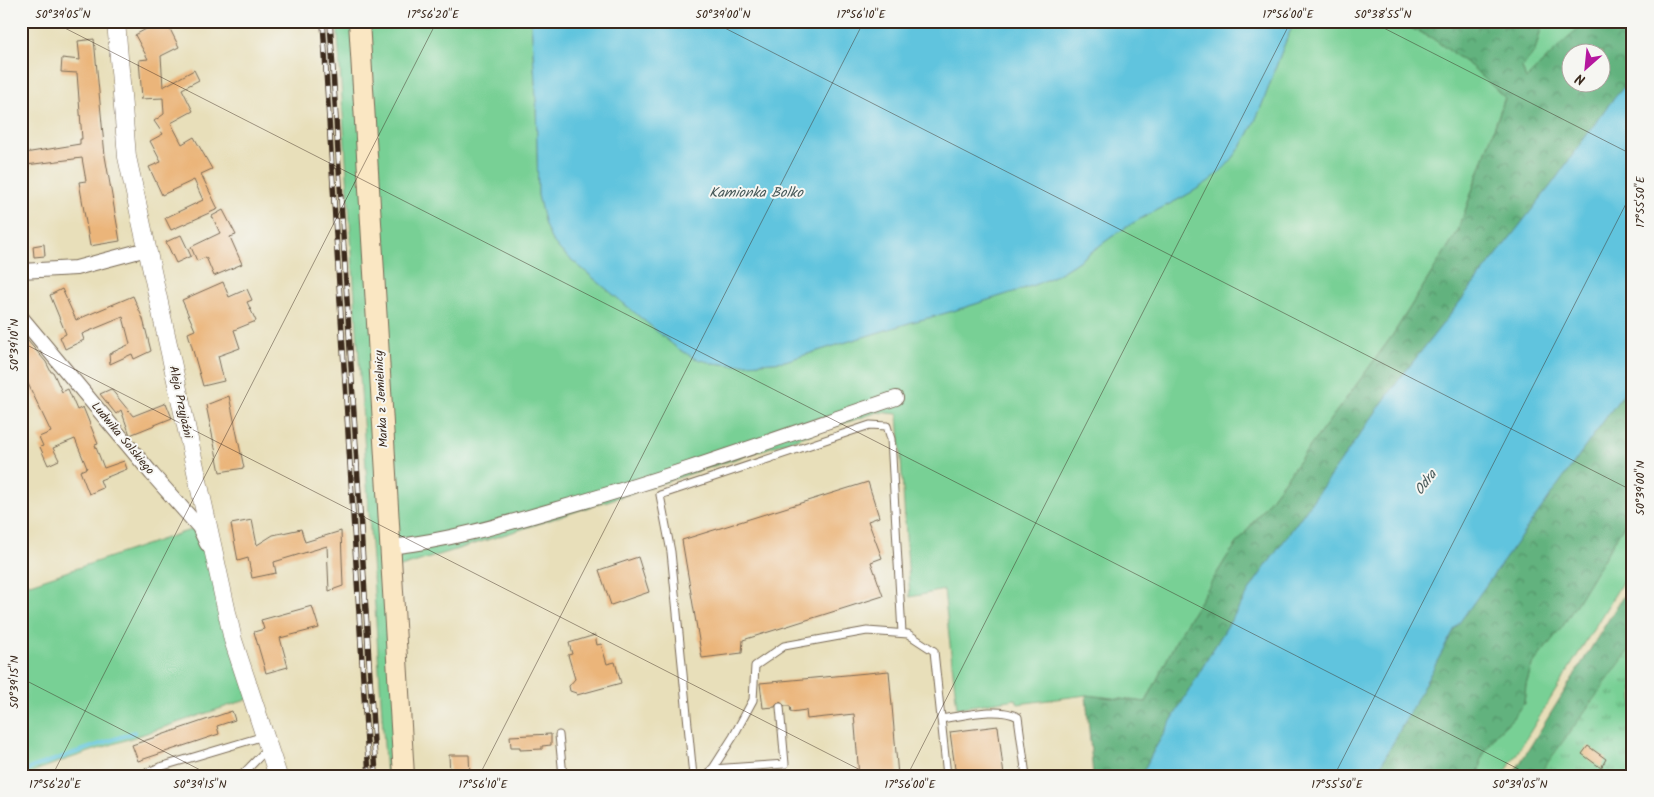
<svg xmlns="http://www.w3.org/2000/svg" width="1654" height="797" font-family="Kalam,sans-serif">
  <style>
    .green { fill: #78d095; stroke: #5a7d5a }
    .forest { fill: url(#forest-crowns); stroke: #4e6e4e; fill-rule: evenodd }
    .park { fill: url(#park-tufts); stroke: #5a7d5a }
    .water { fill: #60c4de; stroke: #4e777e }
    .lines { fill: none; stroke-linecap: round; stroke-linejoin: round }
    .stream { stroke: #60c4de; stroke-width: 4 }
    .building { fill: #ebb57a }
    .service-casing { stroke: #786955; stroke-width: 9 }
    .minor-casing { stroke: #786955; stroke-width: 16 }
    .tertiary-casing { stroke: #786955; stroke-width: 19 }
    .secondary-casing { stroke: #786955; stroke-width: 22 }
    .service { stroke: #fff; stroke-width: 7 }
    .minor { stroke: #fff; stroke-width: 14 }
    .tertiary { stroke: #fff; stroke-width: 18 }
    .secondary { stroke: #fae7c3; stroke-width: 20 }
    .rail-casing { stroke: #3b2a1e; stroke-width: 5.5 }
    .rail { stroke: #f6f6f2; stroke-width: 4; stroke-dasharray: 11; stroke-linecap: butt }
    .ticks { fill: none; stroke: #3b2a1e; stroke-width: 1; stroke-opacity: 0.45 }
    .labels { text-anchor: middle; stroke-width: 4; stroke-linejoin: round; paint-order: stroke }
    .street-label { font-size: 12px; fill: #3b2a1e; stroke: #f6f6f2 }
    .water-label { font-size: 14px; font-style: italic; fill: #465858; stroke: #f6f6f2 }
    .neatline { fill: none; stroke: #3b2a1e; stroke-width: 2 }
    .ticks-label { font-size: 12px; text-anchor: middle; fill: #3b2a1e }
  </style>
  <defs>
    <pattern id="forest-crowns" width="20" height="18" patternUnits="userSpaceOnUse" patternTransform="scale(1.25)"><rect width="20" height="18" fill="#62b27e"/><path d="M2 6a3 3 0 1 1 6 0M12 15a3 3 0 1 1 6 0" fill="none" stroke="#529167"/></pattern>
    <pattern id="park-tufts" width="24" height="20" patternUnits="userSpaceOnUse" patternTransform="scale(1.25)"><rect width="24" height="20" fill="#78d095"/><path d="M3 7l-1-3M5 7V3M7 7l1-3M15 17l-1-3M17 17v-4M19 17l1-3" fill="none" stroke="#64a979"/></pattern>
  </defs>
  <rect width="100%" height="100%" fill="#f6f6f2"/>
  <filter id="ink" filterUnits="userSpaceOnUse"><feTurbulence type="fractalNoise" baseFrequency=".02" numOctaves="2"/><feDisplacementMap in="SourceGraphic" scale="10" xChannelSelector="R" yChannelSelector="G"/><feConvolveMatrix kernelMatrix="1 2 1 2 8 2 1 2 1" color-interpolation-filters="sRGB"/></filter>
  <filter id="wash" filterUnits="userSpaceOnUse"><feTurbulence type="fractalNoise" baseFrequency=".0096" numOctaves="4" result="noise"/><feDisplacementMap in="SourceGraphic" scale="20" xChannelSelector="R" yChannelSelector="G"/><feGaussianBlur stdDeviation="1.12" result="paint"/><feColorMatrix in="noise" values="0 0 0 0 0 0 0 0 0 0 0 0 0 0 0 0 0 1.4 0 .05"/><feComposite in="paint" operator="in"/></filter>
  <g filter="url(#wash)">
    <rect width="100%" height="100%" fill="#e8dfba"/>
    <!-- green -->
    <g class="green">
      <path d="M337,21H531L536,97L538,195L545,225L551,239L561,251L677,348L712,363L734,365L785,361L912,322C938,316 963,308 988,300C1010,293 1032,287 1052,277C1080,263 1102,242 1128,226C1162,205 1206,192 1232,159C1264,119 1272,66 1295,21H1396L1432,38L1472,67L1505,97L1458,231L1392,336L1351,392L1227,557L1179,635L1146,702L1086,695L1018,704L1016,699L957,708L944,590L910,597L898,414L878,412L519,530L391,570L404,776H386Z"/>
      <path d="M1543,21H1593C1567,36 1548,59 1526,79L1522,67L1535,51Z"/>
      <polygon points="1598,21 1633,21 1633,31 1629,35 1614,31"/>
      <polygon points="1633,510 1633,565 1503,776 1479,776 1482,757 1496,734 1511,720 1524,703 1526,685 1532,665 1563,625"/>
      <polygon points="208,524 252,698 62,761 32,772 28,776 21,776 21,581 30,584"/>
    </g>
    <!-- forest -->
    <g class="forest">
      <path d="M1396,21H1543L1535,51L1522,67L1526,79L1567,39L1580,28L1593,21H1598L1614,31L1629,35L1633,31V76L1606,108L1552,184L1398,381L1256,580L1212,651L1153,752L1141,776H1093L1086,695L1146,702L1179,635L1227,557L1351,392L1392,336L1458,231L1505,98L1472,67L1432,38ZM1572,52H1602V82H1572Z"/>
      <polygon points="1633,380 1633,510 1563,626 1532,665 1526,685 1524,703 1511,720 1496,734 1482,757 1479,776 1375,776 1454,630"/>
      <polygon points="1633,580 1633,664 1562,776 1512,776"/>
    </g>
    <!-- park -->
    <polygon class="park" points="1633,645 1633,776 1538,776"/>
    <!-- water -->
    <g class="water">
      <path d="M531,21H1295C1272,66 1264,119 1232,159C1206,192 1162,205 1128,226C1102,242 1080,263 1052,277C1032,287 1010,293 988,300C963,308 938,316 912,322L785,361L734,365L712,363L694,358L677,348L561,251L551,239L545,225L538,195L536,97Z"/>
      <polygon points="1633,76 1633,380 1454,630 1375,776 1141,776 1153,752 1212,651 1256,580 1398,381 1552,184 1606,108"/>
    </g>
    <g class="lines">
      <!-- stream -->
      <polyline class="stream" points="22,776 31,768 135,732"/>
    </g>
    <g id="blocks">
      <!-- building -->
      <g class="building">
        <polygon points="161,21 166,21 179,47 161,56 163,87 194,70 199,80 182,89 193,111 171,123 182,144 194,137 212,169 201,174 218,209 171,230 165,218 203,200 194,180 162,195 149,167 161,162 150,141 163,134 154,121 164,114 163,98 140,99 142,98 139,60 148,59 135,35"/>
        <polygon points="94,39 105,156 120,241 90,246 79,182 86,181 82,158 26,165 25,153 80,144 80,139 82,139 77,73 61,72 62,58 80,60 78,41"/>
        <polygon points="223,210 236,235 230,237 242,264 214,276 206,257 197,261 191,247 220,233 212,216"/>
        <polygon points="181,235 191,256 176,263 166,242"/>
        <polygon points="44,244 45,256 34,257 33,246"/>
        <polygon points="223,282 229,297 247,289 252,300 247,302 256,321 234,330 240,348 218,356 224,381 203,386 188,333 195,330 182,300"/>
        <polygon points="62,289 76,320 133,296 143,319 151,351 134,359 132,354 110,364 109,354 130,344 123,317 82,334 84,340 65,349 60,337 66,334 50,295"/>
        <polygon points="21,333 46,362 51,372 53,372 62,392 68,389 77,410 83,407 98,444 95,445 104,468 124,461 127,469 100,480 103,488 89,494 80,471 87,468 75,439 53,448 59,460 48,465 40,447 43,446 39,437 51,432 21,369"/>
        <polygon points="111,389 133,416 166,403 172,418 130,435 121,410 116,414 100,394"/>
        <polygon points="229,396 244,468 220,472 206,405"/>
        <polygon points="868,482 879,517 868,521 882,558 871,562 883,596 743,640 742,653 702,658 682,540"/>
        <polygon points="252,520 257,545 273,535 301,529 305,542 341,531 343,586 329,591 327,546 274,562 276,573 252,578 248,558 238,561 231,524"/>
        <polygon points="638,557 649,592 611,605 599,570"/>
        <polygon points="312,606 319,628 280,638 288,667 266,673 254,632 264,629 261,620"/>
        <polygon points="595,635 597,645 601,644 607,664 615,662 621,683 577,695 576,693 570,691 569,686 575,679 568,655 572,654 569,643"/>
        <polygon points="889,671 898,776 859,776 854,714 807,719 806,710 791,712 790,706 785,706 780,702 777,703 775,707 763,708 760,683"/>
        <polygon points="232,711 235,720 217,726 219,734 138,761 132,745"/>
        <polygon points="998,726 1004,776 956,776 950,732"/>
        <polygon points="551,734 551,745 542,746 542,749 520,750 520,747 511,747 510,736"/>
        <polygon points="1588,746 1606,759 1601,768 1582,754"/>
        <polygon points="449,755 469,755 470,776 450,776"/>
      </g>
    </g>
  </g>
  <g filter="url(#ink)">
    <use href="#blocks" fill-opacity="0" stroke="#786955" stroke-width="1"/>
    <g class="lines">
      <!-- service casing -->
      <g class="service-casing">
        <g id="service">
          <path d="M941,719C963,716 998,706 1018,717L1026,776"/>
          <polyline points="559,735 563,776"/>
          <polyline points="712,769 785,764 780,707"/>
          <polyline points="139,776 160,767 264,736"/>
          <polyline points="241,776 268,748"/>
          <polyline points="693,776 671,552 660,495 870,425 887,426 891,439 902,633"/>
          <polyline points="708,776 733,737 753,700 755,666 784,646 867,631 908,634 934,651 947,776"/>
        </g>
      </g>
      <!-- minor casing -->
      <g class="minor-casing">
        <g id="minor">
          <polyline points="21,271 76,268 147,249"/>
          <polyline points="21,317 152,474 199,527 207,544"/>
          <path d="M390,547C446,541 502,525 557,509C671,477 784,436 896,398"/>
        </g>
      </g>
      <!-- tertiary casing -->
      <g class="tertiary-casing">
        <polyline id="tertiary" points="116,21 127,157 233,640 278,776"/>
      </g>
      <!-- secondary casing -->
      <g class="secondary-casing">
        <polyline id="secondary" points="359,21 404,776"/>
      </g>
      <!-- service -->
      <use href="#service" class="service"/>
      <!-- minor -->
      <use href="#minor" class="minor"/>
      <!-- tertiary -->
      <use href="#tertiary" class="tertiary"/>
      <!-- secondary -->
      <use href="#secondary" class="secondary"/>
      <!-- rail casing -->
      <g class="rail-casing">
        <g id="rail">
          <polyline points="323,21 369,776"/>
          <polyline points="330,21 376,776"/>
        </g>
      </g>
      <!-- rail -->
      <use href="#rail" class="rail"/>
    </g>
  </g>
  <!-- ticks -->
  <path class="ticks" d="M51,21L1532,776M711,21L1633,491M1370,21L1633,155M21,342L872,776M21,678L212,776M52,776L437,21M479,776L864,21M907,776L1291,21M1334,776L1633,190"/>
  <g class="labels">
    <!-- street labels -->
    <g class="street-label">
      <text transform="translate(381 399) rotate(-93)" y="4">Marka z Jemielnicy</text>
      <text transform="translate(181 402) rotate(78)" y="4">Aleja Przyjaźni</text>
      <text transform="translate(123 438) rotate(50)" y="4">Ludwika Solskiego</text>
    </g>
    <!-- water labels -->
    <g class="water-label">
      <text x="756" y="197">Kamionka Bolko</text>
      <text transform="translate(1425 482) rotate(-53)" y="5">Odra</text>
    </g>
  </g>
  <!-- margin -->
  <rect width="1654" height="797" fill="none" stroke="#f6f6f2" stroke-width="55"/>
  <!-- north arrow -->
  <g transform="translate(1586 68) rotate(207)"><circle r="24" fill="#f6f6f2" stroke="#aba49d"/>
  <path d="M0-4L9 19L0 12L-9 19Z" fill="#b5179e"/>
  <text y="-8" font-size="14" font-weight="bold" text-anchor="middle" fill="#3b2a1e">N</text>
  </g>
  <rect x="28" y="28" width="1598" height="742" class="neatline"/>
  <g class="ticks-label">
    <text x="63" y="18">50°39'05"N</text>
    <text x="433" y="18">17°56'20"E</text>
    <text x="723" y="18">50°39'00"N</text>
    <text x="861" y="18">17°56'10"E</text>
    <text x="1288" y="18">17°56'00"E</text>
    <text x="1383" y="18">50°38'55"N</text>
    <text transform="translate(1640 202) rotate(-90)" y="4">17°55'50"E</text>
    <text transform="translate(14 345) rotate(-90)" y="4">50°39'10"N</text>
    <text transform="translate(1640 488) rotate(-90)" y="4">50°39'00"N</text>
    <text transform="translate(14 682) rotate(-90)" y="4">50°39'15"N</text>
    <text x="55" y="788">17°56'20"E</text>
    <text x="200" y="788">50°39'15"N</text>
    <text x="483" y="788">17°56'10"E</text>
    <text x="910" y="788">17°56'00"E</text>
    <text x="1337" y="788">17°55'50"E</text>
    <text x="1520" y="788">50°39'05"N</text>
  </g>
</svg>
